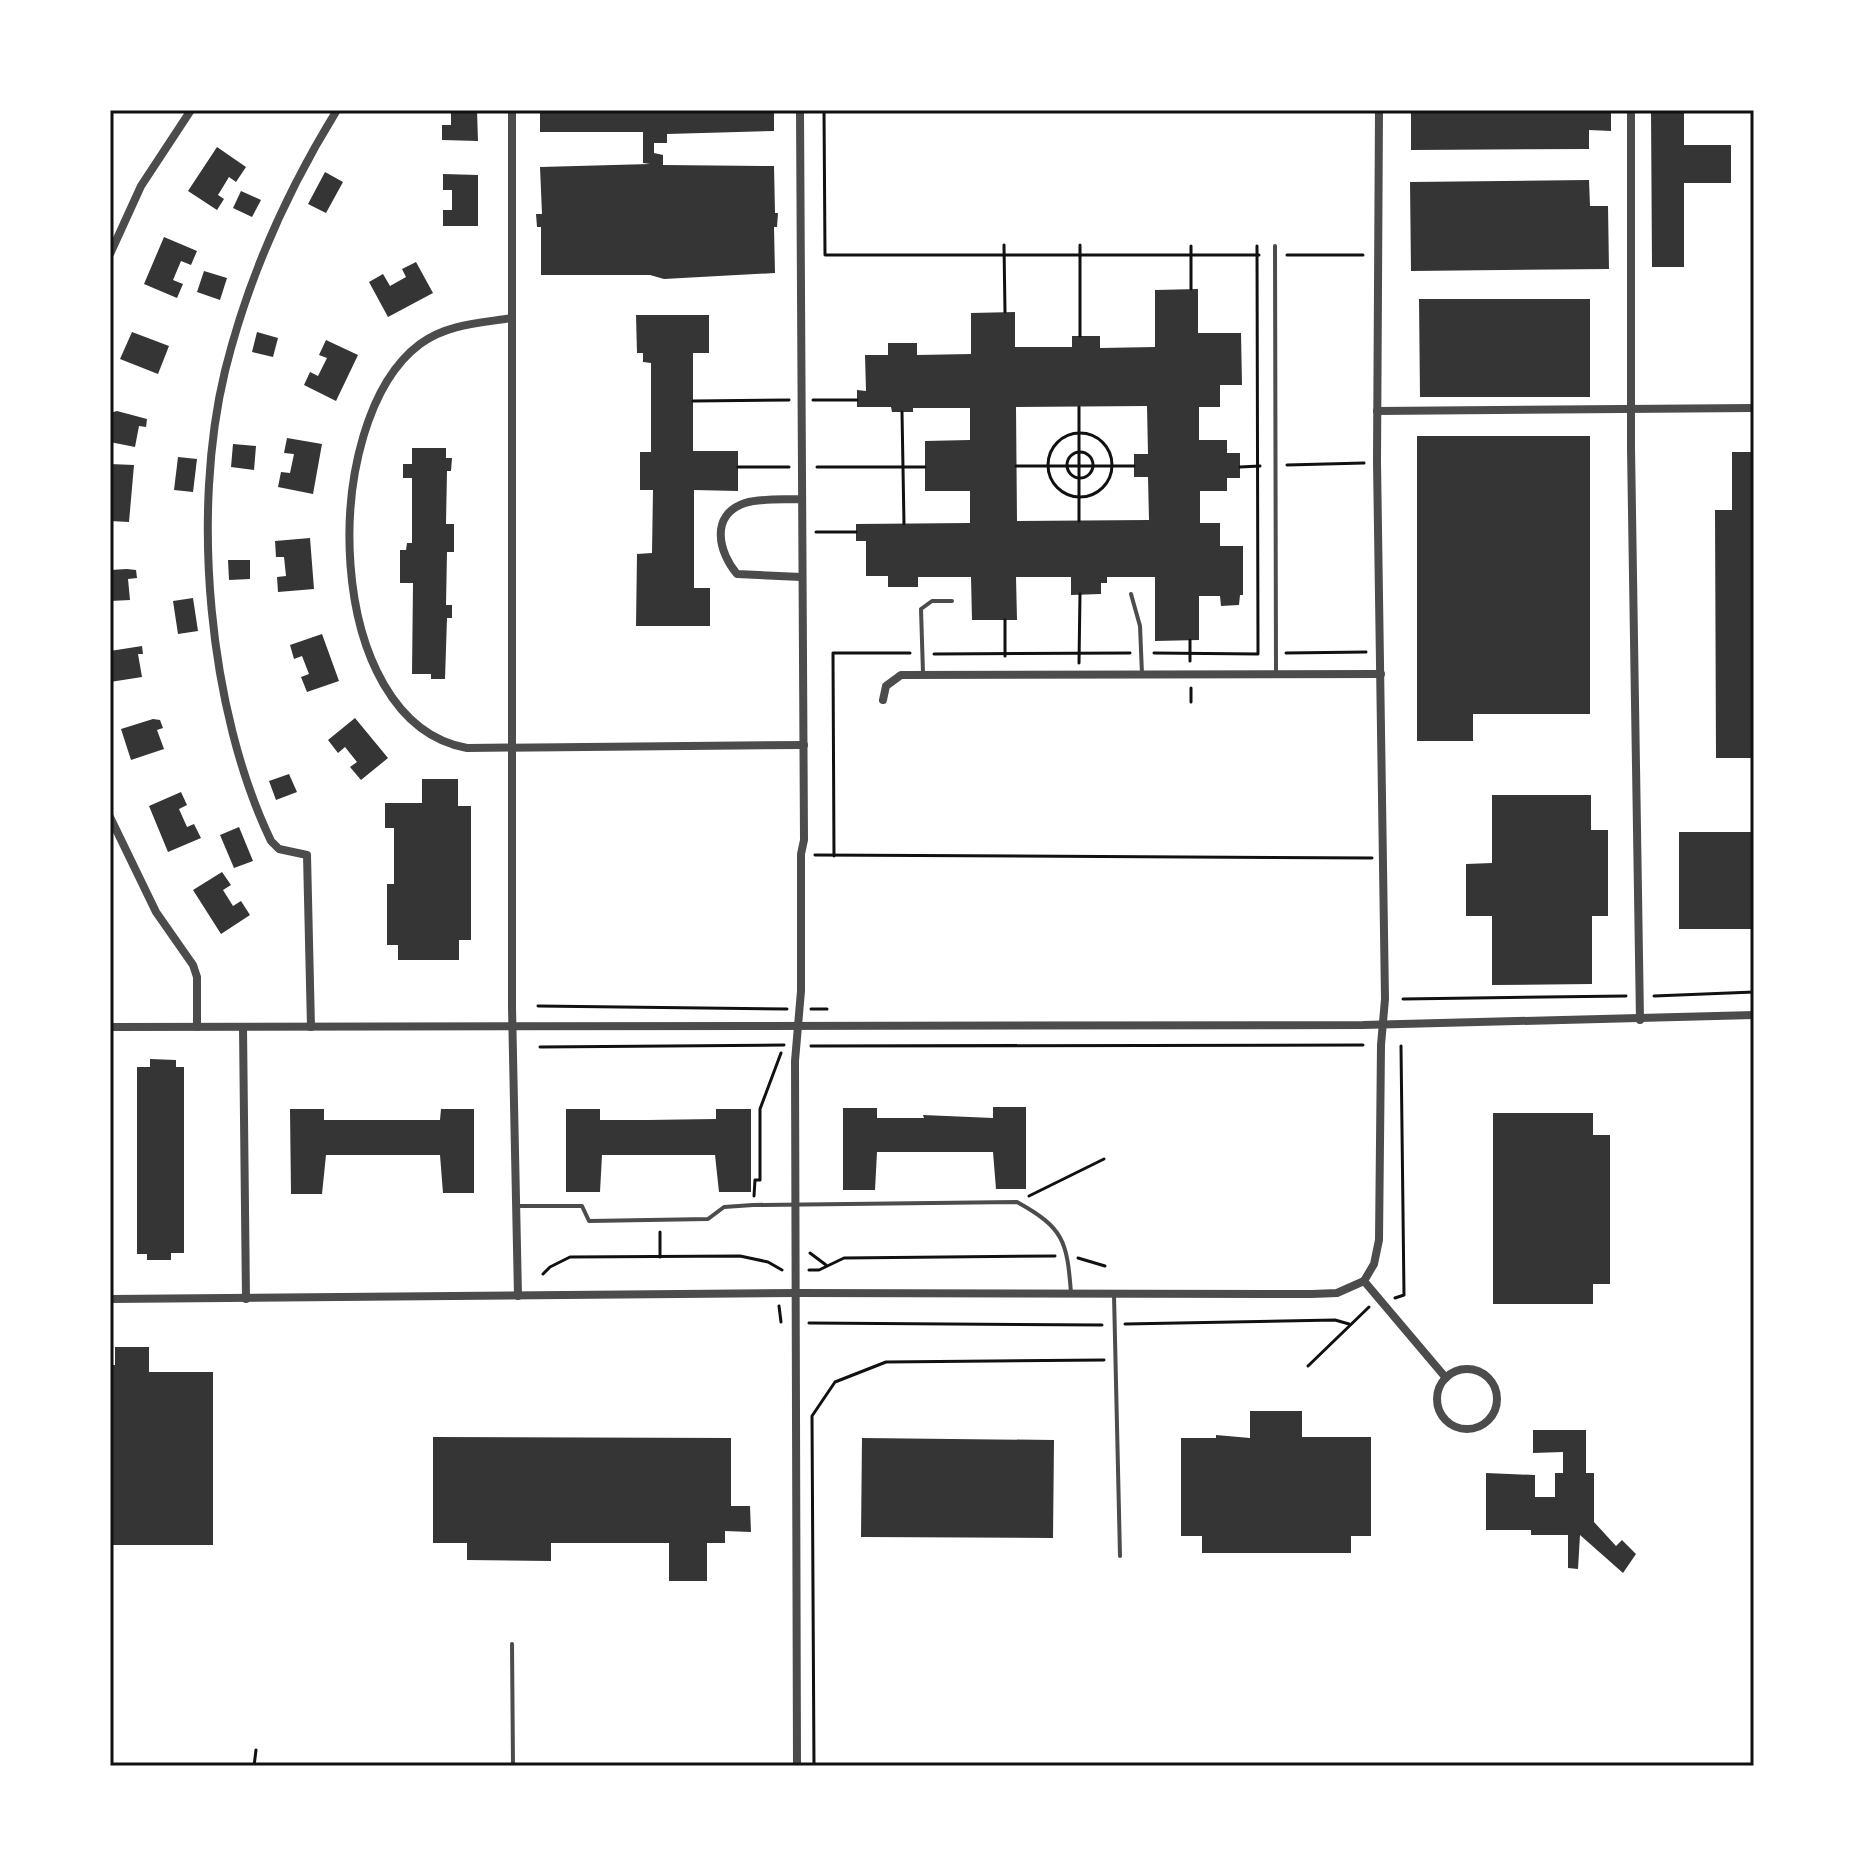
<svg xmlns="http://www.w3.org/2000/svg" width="1864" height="1876" font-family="'Sofia Sans Condensed',sans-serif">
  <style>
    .building { fill: #353535; fill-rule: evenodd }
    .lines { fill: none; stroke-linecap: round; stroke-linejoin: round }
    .path { stroke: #111; stroke-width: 3 }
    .service { stroke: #4c4c4c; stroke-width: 4 }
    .minor { stroke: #4c4c4c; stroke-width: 8 }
    .neatline { fill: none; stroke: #111; stroke-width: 3 }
  </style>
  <rect width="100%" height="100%" fill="#fff"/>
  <!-- building -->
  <g class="building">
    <polygon points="451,110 477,110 478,141 442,140 442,125 451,125"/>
    <polygon points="540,110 774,110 774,131 667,134 667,143 654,143 654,153 663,155 663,165 774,166 775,213 778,213 777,227 774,227 775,273 664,279 650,275 541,275 541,227 537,227 536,214 542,214 540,167 650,164 643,163 643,132 540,132"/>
    <polygon points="1411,110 1611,110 1611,131 1589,130 1589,149 1411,150"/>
    <polygon points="1651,110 1684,110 1684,145 1731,145 1731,183 1684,183 1684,267 1652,267"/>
    <polygon points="217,147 246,167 236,182 229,177 218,195 224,199 217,210 188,191"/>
    <polygon points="325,172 343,182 326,213 308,204"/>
    <polygon points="443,174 478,175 478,226 443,226 443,210 452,210 452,190 443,190"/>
    <polygon points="1589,180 1590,206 1608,206 1609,269 1411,271 1410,182"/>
    <polygon points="241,191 261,200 252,217 233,208"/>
    <polygon points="164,237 197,251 191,265 181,261 173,280 183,284 177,298 144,284"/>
    <polygon points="416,262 433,293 388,317 369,282 383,274 390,286 406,277 402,269"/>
    <polygon points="204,271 227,278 220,300 197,292"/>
    <path d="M1198,289V333H1241L1242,385H1220V407H1199V440H1227V453H1240V478H1227V491H1200V523H1220V546H1243V595H1240L1239,605L1221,606L1220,596H1199V640L1155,641V577H1107V583H1101V594L1071,595V577H1016L1017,620H972L971,577H918V587H888V576H866V541H856V524L970,523V491H925V441L970,440V408H913V412H892L891,407H857V390L866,391L865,355H888V343H917V355L971,354V313L1015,312V347H1072V336H1100V348L1155,347V290ZM1147,406L1148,454H1134V477H1148L1149,520L1017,521L1016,407Z"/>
    <polygon points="1419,299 1590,299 1590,397 1420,397"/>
    <polygon points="636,315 709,315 709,353 693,353 693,451 738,451 738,491 694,490 694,588 710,588 710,626 636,626 637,554 652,553 653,490 640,490 640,452 651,452 651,363 643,362 643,353 637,353"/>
    <polygon points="132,332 169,346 158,374 120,359"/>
    <polygon points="257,332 278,338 273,357 252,352"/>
    <polygon points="326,340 358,355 336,401 304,385 310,372 318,376 327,358 319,355"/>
    <polygon points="117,411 147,419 146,427 139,426 135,447 110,442 110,413"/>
    <polygon points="1417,436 1590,436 1590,714 1473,714 1473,741 1417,741"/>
    <polygon points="287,438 322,444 313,494 278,487 281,472 290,473 294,454 284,453"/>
    <polygon points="233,444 256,446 254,470 231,467"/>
    <polygon points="412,448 446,448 446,458 452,458 451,471 447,471 446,524 454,524 454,552 447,552 446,605 452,605 452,618 447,618 445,679 431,679 431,674 412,674 413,583 400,583 400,550 406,550 407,543 412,543 412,478 403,478 403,464 412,464"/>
    <polygon points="1732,452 1754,452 1754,758 1716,758 1715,510 1732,510"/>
    <polygon points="178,457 197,459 193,492 174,490"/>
    <polygon points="110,464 134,465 129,522 110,521"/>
    <polygon points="310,538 314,589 278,592 277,577 286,576 284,557 276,557 275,541"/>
    <polygon points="228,560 250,560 250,579 229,580"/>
    <polygon points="127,569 136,570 137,578 128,579 130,600 110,601 110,570"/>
    <polygon points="193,598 198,631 178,634 173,601"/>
    <polygon points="322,634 339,681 307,692 301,677 309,674 302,656 294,659 290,645"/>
    <polygon points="142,646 143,654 138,654 142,677 110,682 110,651"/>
    <polygon points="355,718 388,758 361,780 350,767 357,762 345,747 338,753 328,740"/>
    <polygon points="153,719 160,720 163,728 157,730 164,749 131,760 121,729"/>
    <polygon points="289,774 297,792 276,800 269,781"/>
    <polygon points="422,779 458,779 458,806 471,806 471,940 459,940 459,960 398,960 398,945 387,945 387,884 394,884 394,828 385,828 385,803 422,803"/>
    <polygon points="181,792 187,805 179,809 187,827 194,824 201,838 168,852 149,806"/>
    <polygon points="1492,795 1591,795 1591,830 1608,830 1608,916 1592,916 1592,984 1492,985 1492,916 1466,916 1466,864 1492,863"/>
    <polygon points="239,827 253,861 234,868 220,835"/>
    <rect x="1679" y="832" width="75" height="97"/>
    <polygon points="222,872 231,885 223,890 233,906 241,901 250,915 221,934 193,890"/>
    <polygon points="150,1059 176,1060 176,1067 184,1067 184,1253 171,1253 171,1260 147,1260 147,1254 137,1254 137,1067 150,1067"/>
    <polygon points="993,1107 1026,1107 1026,1189 996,1189 993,1152 877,1152 875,1190 843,1190 843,1108 877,1108 877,1118 924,1118 923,1115 993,1118"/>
    <polygon points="290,1109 324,1109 324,1120 440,1120 441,1109 474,1109 474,1193 443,1193 440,1155 326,1155 322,1194 291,1194"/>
    <polygon points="566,1109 600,1109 600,1120 647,1120 716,1119 716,1109 751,1109 751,1192 719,1192 715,1155 602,1155 600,1192 566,1192"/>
    <polygon points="1493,1113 1593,1113 1593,1135 1610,1135 1610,1284 1593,1284 1593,1304 1493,1304"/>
    <polygon points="115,1347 149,1347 149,1372 213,1372 213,1545 110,1545 110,1365 115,1365"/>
    <polygon points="1250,1411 1302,1411 1302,1437 1371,1437 1371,1536 1351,1536 1351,1553 1202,1553 1202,1536 1181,1536 1181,1438 1216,1438 1216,1435 1250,1438"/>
    <polygon points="1533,1430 1586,1430 1586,1473 1594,1473 1594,1522 1616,1546 1622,1540 1636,1554 1623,1573 1580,1535 1578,1569 1568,1568 1568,1535 1531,1535 1531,1530 1486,1530 1486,1473 1535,1475 1535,1497 1555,1497 1555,1473 1563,1473 1563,1452 1533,1453"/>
    <polygon points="433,1437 731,1438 731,1506 750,1506 751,1532 725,1531 725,1543 707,1543 707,1581 669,1581 669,1543 551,1543 551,1561 467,1560 467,1543 433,1543"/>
    <polygon points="862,1438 1054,1440 1053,1538 861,1537"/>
  </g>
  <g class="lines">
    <!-- path -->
    <g class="path">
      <polyline points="824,110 825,255 1259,255"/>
      <polyline points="1004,245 1005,312"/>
      <polyline points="1191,246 1191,289"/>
      <polyline points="1287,255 1363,255"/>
      <polyline points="1080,336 1080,245"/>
      <polyline points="813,400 857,400"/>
      <polyline points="693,401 789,400"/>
      <polyline points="902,412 904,524"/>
      <circle cx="1080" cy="465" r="32"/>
      <circle cx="1080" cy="465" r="13"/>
      <polyline points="1287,465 1364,463"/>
      <polyline points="1016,466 1134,466"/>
      <polyline points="738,467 789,467"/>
      <polyline points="817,467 925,467"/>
      <polyline points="1240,467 1260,466"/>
      <polyline points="1079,521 1079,407"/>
      <polyline points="816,532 856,532"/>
      <polyline points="1005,620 1005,656"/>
      <polyline points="1190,640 1190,661"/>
      <polyline points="1154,653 1258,654 1257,246"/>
      <polyline points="1286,653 1366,652"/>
      <polyline points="934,654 1130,653"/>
      <polyline points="1079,663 1080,594"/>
      <polyline points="1191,688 1191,702"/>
      <polyline points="815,855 1372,858"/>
      <polyline points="834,856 833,653 910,653"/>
      <polyline points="1654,996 1754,992"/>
      <polyline points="1403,999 1626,996"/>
      <polyline points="538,1006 787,1009"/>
      <polyline points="811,1009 827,1009"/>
      <polyline points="811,1046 1363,1045"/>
      <polyline points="540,1047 784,1045"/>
      <polyline points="754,1196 755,1180 760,1180 760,1109 781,1053"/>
      <polyline points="1029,1196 1104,1159"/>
      <polyline points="660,1232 660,1257"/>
      <polyline points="810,1253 826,1265"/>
      <polyline points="1078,1258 1105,1266"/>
      <polyline points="809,1270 819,1270 844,1258 1055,1256"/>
      <polyline points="543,1274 550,1267 570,1257 740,1256 768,1262 782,1270"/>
      <polyline points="1395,1298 1404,1295 1401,1046"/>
      <polyline points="779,1306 781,1322"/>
      <polyline points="809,1323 1102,1325"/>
      <polyline points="1125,1324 1335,1320 1349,1324"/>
      <polyline points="1308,1366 1369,1307"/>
      <polyline points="254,1766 256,1750"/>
      <polyline points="814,1766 812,1416 835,1382 886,1362 1104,1360"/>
    </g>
    <!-- service -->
    <g class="service">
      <polyline points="1275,246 1276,674"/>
      <polyline points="1131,594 1140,626 1142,674"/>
      <polyline points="923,673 921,609 932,601 952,601"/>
      <path d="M517,1206H582L589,1221L708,1219L724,1207L753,1205L1017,1202C1064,1228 1067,1241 1071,1293"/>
      <polyline points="1114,1295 1120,1556"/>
      <polyline points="512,1644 513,1766"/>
    </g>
    <!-- minor -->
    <g class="minor">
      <polyline points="512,110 512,1007 518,1296"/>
      <polyline points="1631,110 1631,448 1640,1020"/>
      <polyline points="110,254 141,186 191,110"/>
      <path d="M512,318C480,323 447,324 420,344C317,421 322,722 467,748L804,745"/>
      <polyline points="1377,411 1754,408"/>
      <path d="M801,499C783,500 762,498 745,503C709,515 719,553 737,574L801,577"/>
      <polyline points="883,700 886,686 901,675 1381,674"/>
      <polyline points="110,817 156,912 193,965 197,977 197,1027"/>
      <polyline points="110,1027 1363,1025 1754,1015"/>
      <polyline points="243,1027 246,1299"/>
      <path d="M311,1027L307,855L279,849L271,841C208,710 191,511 225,371C248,278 287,191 337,110"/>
      <polyline points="1364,1281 1374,1264 1379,1240 1381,1045 1385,999 1377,462 1379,110"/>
      <polyline points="1364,1281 1446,1378"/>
      <polyline points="110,1299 795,1293 1312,1294 1337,1293 1364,1281"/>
      <circle cx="1467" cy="1399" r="30"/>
      <polyline points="797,1766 795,1061 801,991 801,854 804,840 800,110"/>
    </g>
  </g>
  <!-- border -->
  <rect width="1864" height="1876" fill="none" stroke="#ffffff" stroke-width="224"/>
  <rect x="112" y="112" width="1640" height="1652" class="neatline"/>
</svg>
